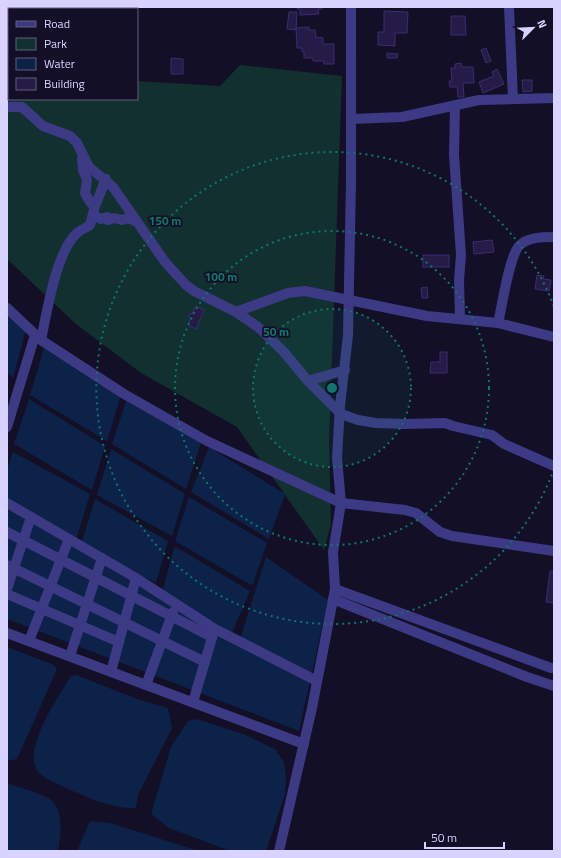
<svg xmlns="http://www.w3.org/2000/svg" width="561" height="858" font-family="'Titillium Web',sans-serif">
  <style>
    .green { fill: #12302f }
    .water { fill: #0c2248 }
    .building { fill: #241b47; stroke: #3b2d73 }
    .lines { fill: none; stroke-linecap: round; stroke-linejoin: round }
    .minor { stroke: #3d3a85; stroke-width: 10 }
    .ring { fill: none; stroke: #0f766e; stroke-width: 2; stroke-dasharray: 2 4 }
    .centre { fill: #0f766e; stroke: #130f26; stroke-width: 2 }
    .ring-label { font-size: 12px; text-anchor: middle; font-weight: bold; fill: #0f766e; stroke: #130f26; stroke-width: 3.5; stroke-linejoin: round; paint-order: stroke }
  </style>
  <rect width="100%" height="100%" fill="#130f26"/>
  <!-- green -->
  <polygon class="green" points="240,65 342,76 329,440 331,525 324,550 237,427 141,373 76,324 7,259 7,90 9,88 9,99 137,99 137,81 220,86"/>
  <!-- water -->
  <g class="water">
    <polygon points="7,313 26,330 13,378 7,373"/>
    <polygon points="44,348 121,395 107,441 30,395"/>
    <polygon points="127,398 201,443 186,489 112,444"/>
    <polygon points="29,399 105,446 92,490 14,444"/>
    <polygon points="209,447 285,494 269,539 191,492"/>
    <polygon points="111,449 185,494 172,536 97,495"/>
    <polygon points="13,452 90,494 76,540 7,501 7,470"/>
    <polygon points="189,497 267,543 253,584 251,585 175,541"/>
    <polygon points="95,499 168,541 156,583 81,544"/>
    <polygon points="7,509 239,642 266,557 328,600 299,731 7,619"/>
    <polygon points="176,547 250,591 232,633 166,592 163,589 174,548"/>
    <polygon points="7,647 54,665 57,669 17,759 7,761"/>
    <path d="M76,675L140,700L168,708L172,728L138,795L136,808C115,809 94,800 75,792C65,787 46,780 39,773C20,751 59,696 71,676Z"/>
    <polygon points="197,719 243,734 275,749 284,762 286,777 285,794 266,851 230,851 169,828 151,814 171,747 188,721"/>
    <path d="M7,783C17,787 44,794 51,800C64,810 61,837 58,851H7Z"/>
    <polygon points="90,821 110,823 199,851 77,851"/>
  </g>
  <!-- building -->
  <g class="building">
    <polygon points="297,7 322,7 322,9 318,9 319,14 300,15 300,9 297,9"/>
    <polygon points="384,11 408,12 407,33 395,33 395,46 378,45 378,32 384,32"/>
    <polygon points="289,12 297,12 296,30 287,29"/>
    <polygon points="451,16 465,16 466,35 451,35"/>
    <polygon points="309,27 309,30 315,30 316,37 323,38 323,44 334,44 334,64 324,64 324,61 313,61 313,58 304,58 304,52 302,52 302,48 297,48 296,28"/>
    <polygon points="486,48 491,61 486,63 481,50"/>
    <polygon points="387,53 398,54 397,58 387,58"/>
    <polygon points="171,58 183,59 183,74 171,74"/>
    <polygon points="461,63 462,67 473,67 474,83 463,83 464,97 458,97 457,87 450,87 449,81 452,81 451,68 455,68 455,64"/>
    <polygon points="497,69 504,84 483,93 479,82 494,76 492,72"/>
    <polygon points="522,80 532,80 532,91 523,92"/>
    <polygon points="492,240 494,252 474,254 473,242"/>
    <rect x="423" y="255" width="26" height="12"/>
    <polygon points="537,275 544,276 543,279 551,280 549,291 535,289"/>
    <polygon points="427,287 428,298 422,298 421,288"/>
    <polygon points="196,306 204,310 196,329 188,325 191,318 188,317 190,313 192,314"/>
    <polygon points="440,352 447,352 447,373 430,373 431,362 440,362"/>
    <polygon points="550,571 554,571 554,603 546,602"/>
  </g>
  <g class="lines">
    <!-- minor -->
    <g class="minor">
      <polyline points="509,7 513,99"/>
      <polyline points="88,9 118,7"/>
      <polyline points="7,10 9,10"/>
      <polyline points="455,105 454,155 461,255 459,280 460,319"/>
      <polyline points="7,107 22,107 43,126 70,136 77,143 89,167 113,187 165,262 186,285 194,291 236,312 258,327 283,351 308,381 345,370"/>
      <polyline points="351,119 402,117 479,100 554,98"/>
      <polyline points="95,206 106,179"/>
      <polyline points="93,215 101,219 107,217 108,220 114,218 122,220 128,218 137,222"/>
      <polyline points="7,308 41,340 124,394 207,441 341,503 405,510 416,513 440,532 452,536 554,551"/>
      <polyline points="236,312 288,293 305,291 427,316 498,323 554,337"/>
      <path d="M498,323C502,307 509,257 519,246C527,237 543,237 554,237"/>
      <path d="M41,340C47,312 56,252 77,233C80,230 86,228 90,225L95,206L90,202L85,193L87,180L83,170L82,158"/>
      <polyline points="308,381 341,414 358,420 376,423 405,424 445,423 453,426 492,435 504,444 554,466"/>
      <polyline points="7,427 35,335"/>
      <polyline points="7,503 136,578 215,629 317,681"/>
      <polyline points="7,532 212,637"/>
      <polyline points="7,565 205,662"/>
      <polyline points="7,589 31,517"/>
      <polyline points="335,589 551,668"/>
      <polyline points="7,594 119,642"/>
      <polyline points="333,599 527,677 554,686"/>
      <polyline points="7,633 304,744"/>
      <polyline points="29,641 69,539"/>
      <polyline points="70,656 102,558"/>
      <polyline points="111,672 136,578"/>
      <polyline points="146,685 173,612"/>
      <polyline points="193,702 214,631"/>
      <polyline points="279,851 312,708 335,589 333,552 341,503 337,458 340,406 348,335 351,181 351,7"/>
    </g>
  </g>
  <!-- distance rings -->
  <circle cx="332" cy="388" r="79" fill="#0f766e" fill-opacity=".12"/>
  <g class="ring">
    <circle cx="332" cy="388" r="79"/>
    <circle cx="332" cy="388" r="157"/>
    <path d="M554 469A236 236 0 1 1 554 307"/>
  </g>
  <circle cx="332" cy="388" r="6" class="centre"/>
  <g class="ring-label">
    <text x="165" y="225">150 m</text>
    <text x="221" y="281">100 m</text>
    <text x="276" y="336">50 m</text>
  </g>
  <!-- border -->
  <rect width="561" height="858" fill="none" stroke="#d9d4ff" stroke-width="16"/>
  <!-- legend -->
  <rect x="8" y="8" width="130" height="92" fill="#130f26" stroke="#625e7d"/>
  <rect x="16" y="21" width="20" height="6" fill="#3d3a85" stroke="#625e7d"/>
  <text x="44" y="28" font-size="12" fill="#d9d4ff">Road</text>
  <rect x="16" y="38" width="20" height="12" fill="#12302f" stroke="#625e7d"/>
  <text x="44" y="48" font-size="12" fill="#d9d4ff">Park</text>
  <rect x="16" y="58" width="20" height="12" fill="#0c2248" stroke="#625e7d"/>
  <text x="44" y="68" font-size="12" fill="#d9d4ff">Water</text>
  <rect x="16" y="78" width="20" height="12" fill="#241b47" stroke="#625e7d"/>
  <text x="44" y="88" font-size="12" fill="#d9d4ff">Building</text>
  <!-- north arrow -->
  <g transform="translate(533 28) rotate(66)" stroke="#130f26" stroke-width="3" paint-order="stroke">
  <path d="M0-3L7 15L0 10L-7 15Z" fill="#d9d4ff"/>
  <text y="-6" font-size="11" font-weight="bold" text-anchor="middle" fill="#d9d4ff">N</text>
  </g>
  <!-- scale -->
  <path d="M425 842v6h79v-6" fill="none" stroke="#d9d4ff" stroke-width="2"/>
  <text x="431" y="842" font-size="12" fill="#d9d4ff" stroke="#130f26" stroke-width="3" paint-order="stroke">50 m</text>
</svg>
